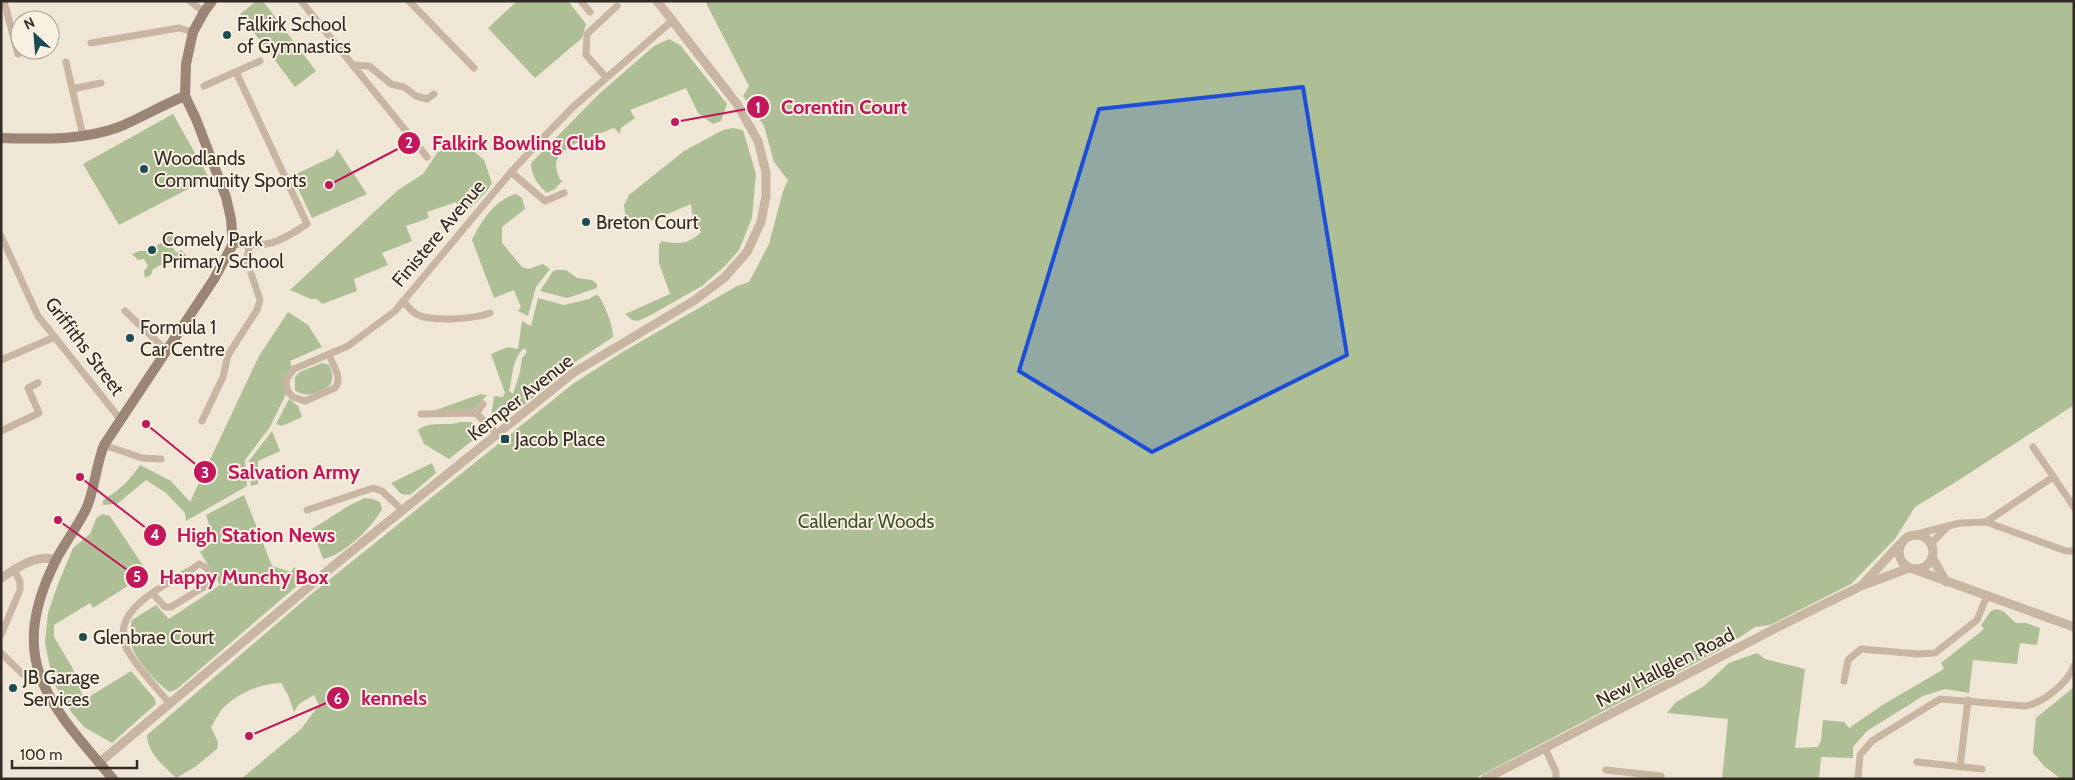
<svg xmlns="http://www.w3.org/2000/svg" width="2075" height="780" font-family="Cabin,sans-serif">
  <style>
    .green { fill: #aebf96; fill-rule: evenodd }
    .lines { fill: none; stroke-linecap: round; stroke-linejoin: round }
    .minor-tunnel { stroke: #cac0b2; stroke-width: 7; stroke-dasharray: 7 3.5; stroke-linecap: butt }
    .minor { stroke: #c8b6a2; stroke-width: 7 }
    .tertiary { stroke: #c8b6a2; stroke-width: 9 }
    .secondary { stroke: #9b8574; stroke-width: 10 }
    .marked { fill: #1d4ed8; fill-opacity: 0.2; stroke: #1d4ed8; stroke-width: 4; stroke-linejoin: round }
    .poi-dot { fill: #1b4b53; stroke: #f8f0e1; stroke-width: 2 }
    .labels { text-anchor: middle; stroke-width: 4; stroke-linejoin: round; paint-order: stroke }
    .poi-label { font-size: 19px; fill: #322a24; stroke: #f8f0e1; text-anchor: start }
    .street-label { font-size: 19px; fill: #322a24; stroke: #f8f0e1 }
    .park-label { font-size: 19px; fill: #3e5028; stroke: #f8f0e1 }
    .leader { fill: none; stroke: #c2185b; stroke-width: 2 }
    .callout-dot { fill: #c2185b; stroke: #f8f0e1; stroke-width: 2 }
    .mark-label { font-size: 15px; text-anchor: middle; font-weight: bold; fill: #fff }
    .callout-label { font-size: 20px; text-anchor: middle; font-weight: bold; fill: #c2185b; stroke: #f8f0e1; stroke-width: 4; stroke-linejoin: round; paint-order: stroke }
  </style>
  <rect width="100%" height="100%" fill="#f0e6d6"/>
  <!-- green -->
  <g class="green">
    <polygon points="257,1 263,1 316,71 295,87 240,14"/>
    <polygon points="517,1 568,1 586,24 582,38 535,78 488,28"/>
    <path d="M705,1H2074V405L1959,480L1915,507L1895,539L1851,584L1770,625L1755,627L1724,648L1474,779H241L301,729L319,705L314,695L299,704L294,712L288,695L281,683C260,684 240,692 224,707C219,712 215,721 211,727L218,742L217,749L195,767L176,778C163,765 148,754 147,735L309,596L574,383L626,350L737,286L749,282L769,244L783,191L788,180L774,162L764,126L743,96L749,86Z"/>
    <path d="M669,39L680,45L727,104L721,121L713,124L698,113L686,88L630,110L635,118L621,128L620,134L614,128C598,135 558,145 556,164C556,169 558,175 560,180H563L555,189L547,193C538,185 531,176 531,163L600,93L654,46Z"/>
    <polygon points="173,114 209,178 119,225 83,164"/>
    <path d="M733,128L743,130L756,174L752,218L739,250L726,265L702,286L649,316L638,321L632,320L625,314L670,294L659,263V245L662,241C677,245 690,244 701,232L693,220L691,204L639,226L624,222L625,213L624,205L629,195L684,151L723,130Z"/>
    <polygon points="461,140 484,160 492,183 487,191 462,217 456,202 427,212 429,218 406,226 412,241 382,253 388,265 354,279 357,291 322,304 317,299 311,299 290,290 398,190 423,174 437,153"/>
    <polygon points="337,149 367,194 312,218 292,176 334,156"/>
    <path d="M516,194L522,198L525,209L502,227V243L522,267L529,269L543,264L550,269L536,287L528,316L518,311L521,307L514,290L494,298L472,240C481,222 494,200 516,194Z"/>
    <polygon points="172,231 176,238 170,242 176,253 182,250 186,256 178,260 172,259 153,269 151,275 145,278 144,271 148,266 144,259 138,260 132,254 139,251 146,251 163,242 166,235"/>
    <polygon points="557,270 566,270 577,278 592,280 597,284 597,288 567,298 540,291 553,271"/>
    <path d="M596,295L599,296C605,307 613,324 613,337L574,363L518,410L499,419L491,416L494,396L503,397L505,393L491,354L508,347L518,349L522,321L531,326L538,298L564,305L589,299ZM524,348L527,352L522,358L520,372L513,394L509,391C513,376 512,359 524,348Z"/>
    <path d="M288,312L308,325L322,347L290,361L292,367L283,385L286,394L270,427L245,460L247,486L186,521L185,513L166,493L146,480L117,504L103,505V500C120,490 129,481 140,465L171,481L190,502L259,356Z"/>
    <path d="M322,363L329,365C332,371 334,379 330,385C319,393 305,399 295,390V377L300,372Z"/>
    <polygon points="481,394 487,395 472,411 433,411"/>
    <polygon points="289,399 298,406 302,417 282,426 276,424"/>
    <path d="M461,422H471L478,427L480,432L477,437L449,459L424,444L418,430C431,420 446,427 461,422Z"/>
    <polygon points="272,431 280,451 258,461 258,484 251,486 249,461"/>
    <polygon points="432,463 436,473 410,495 401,494 391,483"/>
    <path d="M244,495L272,566L291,572L294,567L304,574L305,579L177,689L170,692C157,684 134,658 131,644C129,636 130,628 132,620L156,605L169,619L220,585L200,552L214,541L206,515Z"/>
    <path d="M365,498L373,499L380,502L382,509C372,528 343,555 323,559L312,529L350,505Z"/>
    <polygon points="103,514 110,516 148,573 93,608 90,603 54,625 54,637 72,667 83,697 87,698 131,671 155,699 156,704 112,743 84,727 72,713 53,682 45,643 48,613 58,584 73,548 90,534 97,517"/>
    <polygon points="1996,609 2003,611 2016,623 2026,623 2040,628 2037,645 2020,643 2017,664 1973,660 1969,693 1945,689 1923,696 1867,731 1853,747 1853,758 1821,757 1819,779 1722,779 1728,719 1667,713 1676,702 1704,686 1729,663 1757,653 1765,659 1805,669 1795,748 1818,747 1821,740 1823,720 1844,722 1849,728 1884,704 1944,669 1941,663 1984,629 1981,625 1991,611"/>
    <polygon points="2074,687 2074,779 2061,779 2044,766 2033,753 2036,718"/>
  </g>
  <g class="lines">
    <!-- minor-tunnel -->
    <polyline class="minor-tunnel" points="246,261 252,276"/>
    <!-- minor -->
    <g class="minor">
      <polyline points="4,1 18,54"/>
      <polyline points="190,1 204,12"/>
      <polyline points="301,1 427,157"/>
      <polyline points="409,1 474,68"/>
      <polyline points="581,1 590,12"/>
      <polyline points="91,43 179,28 193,32"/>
      <polyline points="66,62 83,136"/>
      <polyline points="353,65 369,66 391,84 404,87 416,96 427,99 434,94"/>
      <polyline points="606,77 586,55 587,34 617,6"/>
      <polyline points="204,86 260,61"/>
      <polyline points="72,89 101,83"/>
      <polyline points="511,172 545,201 564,193"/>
      <polyline points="1,236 38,316 120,419"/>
      <path d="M233,244C269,247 277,244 307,224L236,72"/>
      <polyline points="246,261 250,245"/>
      <path d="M403,301C407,306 412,312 418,315C434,322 474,319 490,313"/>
      <polyline points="125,311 167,351"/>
      <path d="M329,355C333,365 343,379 335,388L305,401L293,397L289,393L286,385L287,378L294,369L348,346L395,311L511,172L539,142L573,107L673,20"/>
      <polyline points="1,360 55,337"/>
      <polyline points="476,413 483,404"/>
      <polyline points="421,414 476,413 498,435"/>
      <polyline points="202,421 223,377 228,355 257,310 260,300 252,276"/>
      <polyline points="1,431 39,413 28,388 38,383"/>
      <polyline points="104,445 142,458 161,459"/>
      <polyline points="2033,447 2074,507"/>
      <polyline points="307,510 373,488 382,491 402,510"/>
      <polyline points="1986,522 2053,477"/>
      <polyline points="1917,534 1960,523 1986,522 2066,551 2074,551"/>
      <polyline points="1931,544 1947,527"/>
      <path d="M153,594L165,607H171L212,582C211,572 208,567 199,564L192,569C163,587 101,613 131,656C142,673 157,688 170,704"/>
      <polyline points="1,635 20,590 20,582 14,569"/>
      <polyline points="1,653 29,680 41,681"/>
      <polyline points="1844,681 1848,660 1861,649 1918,654 1935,653 1977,620 1987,596"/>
      <polyline points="1545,748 1556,772 1556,779"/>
      <polyline points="1917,762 1982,769"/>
      <polyline points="1960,767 1968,700"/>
      <polyline points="1606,770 1661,776"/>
      <path d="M1858,779L1860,755L1872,741L1940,699L2025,706C2043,703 2068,683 2074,666"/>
    </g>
    <!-- tertiary -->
    <g class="tertiary">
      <circle cx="1916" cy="552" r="17"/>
      <polyline points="1932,557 1946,582"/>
      <polyline points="1913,569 2074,627"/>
      <path d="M1,578C17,568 37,553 56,560"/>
      <polyline points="1863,584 1900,544"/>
      <polyline points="99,763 337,563 573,373 695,300 724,278 747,252 761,222 766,196 766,173 758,141 737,104 657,1"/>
      <polyline points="1485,779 1780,626 1861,586 1909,568"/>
    </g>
    <!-- secondary -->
    <g class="secondary">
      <path d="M1,138C41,139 81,141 119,127C141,118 162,105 185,96"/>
      <path d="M113,779C49,703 5,662 56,560C65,542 79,525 87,507C95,487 96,465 104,445L214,279L233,244L231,219L226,197L196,119L185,96L186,64L193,32L204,12L212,1"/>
    </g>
  </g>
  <!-- marked area -->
  <path class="marked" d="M1303,87L1347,355L1152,452L1019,371L1099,109Z"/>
  <!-- markers -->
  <g class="poi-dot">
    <circle cx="227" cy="35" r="5"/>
    <circle cx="144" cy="169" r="5"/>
    <circle cx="586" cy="222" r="5"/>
    <circle cx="152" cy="250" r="5"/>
    <circle cx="130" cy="338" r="5"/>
    <rect x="500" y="434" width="10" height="10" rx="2.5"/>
    <circle cx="83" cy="637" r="5"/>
    <circle cx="13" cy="688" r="5"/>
  </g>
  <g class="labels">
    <!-- poi labels -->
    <g class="poi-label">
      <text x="237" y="31">Falkirk School<tspan x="237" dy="22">of Gymnastics</tspan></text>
      <text x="154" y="165">Woodlands<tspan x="154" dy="22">Community Sports</tspan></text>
      <text x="596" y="229">Breton Court</text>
      <text x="162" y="246">Comely Park<tspan x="162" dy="22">Primary School</tspan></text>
      <text x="140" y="334">Formula 1<tspan x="140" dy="22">Car Centre</tspan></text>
      <text x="515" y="446">Jacob Place</text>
      <text x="93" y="644">Glenbrae Court</text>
      <text x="23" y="684">JB Garage<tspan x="23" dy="22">Services</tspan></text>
    </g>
    <!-- street labels -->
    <g class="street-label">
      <text transform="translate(438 233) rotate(-50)" y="7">Finistere Avenue</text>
      <text transform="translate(85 346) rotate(53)" y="7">Griffiths Street</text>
      <text transform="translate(520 397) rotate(-38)" y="7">Kemper Avenue</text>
      <text transform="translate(1665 667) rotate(-27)" y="7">New Hallglen Road</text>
    </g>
    <!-- park labels -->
    <g class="park-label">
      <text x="866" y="528">Callendar Woods</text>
    </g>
  </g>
  <!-- callouts -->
  <path class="leader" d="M675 122L758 107M329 185L409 143M146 424L205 472M80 477L155 535M58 520L137 577M249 736L338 698"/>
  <g class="callout-dot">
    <circle cx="675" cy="122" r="5"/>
    <circle cx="329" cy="185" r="5"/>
    <circle cx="146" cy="424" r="5"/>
    <circle cx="80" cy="477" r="5"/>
    <circle cx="58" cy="520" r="5"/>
    <circle cx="249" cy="736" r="5"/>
    <circle cx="758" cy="107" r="12"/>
    <circle cx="409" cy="143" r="12"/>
    <circle cx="205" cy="472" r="12"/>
    <circle cx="155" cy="535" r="12"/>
    <circle cx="137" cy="577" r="12"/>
    <circle cx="338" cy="698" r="12"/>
  </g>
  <g class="mark-label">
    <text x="758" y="113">1</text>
    <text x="409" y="148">2</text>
    <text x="205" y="478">3</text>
    <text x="155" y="540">4</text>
    <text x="137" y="582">5</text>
    <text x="338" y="704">6</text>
  </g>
  <g class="callout-label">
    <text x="844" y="114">Corentin Court</text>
    <text x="519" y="150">Falkirk Bowling Club</text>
    <text x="294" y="479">Salvation Army</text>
    <text x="256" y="542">High Station News</text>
    <text x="244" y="584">Happy Munchy Box</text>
    <text x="394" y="705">kennels</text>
  </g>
  <!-- border -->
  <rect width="2075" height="780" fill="none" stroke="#322a24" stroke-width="5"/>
  <!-- north arrow -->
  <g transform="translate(35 35) rotate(334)"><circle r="24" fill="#f8f0e1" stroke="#a9a195"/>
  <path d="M0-4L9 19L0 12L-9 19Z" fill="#1b4b53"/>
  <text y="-8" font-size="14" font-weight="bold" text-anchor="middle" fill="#322a24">N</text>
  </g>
  <!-- scale -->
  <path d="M12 760v8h125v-8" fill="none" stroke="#322a24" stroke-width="2.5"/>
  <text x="20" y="760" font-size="15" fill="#322a24" stroke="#f8f0e1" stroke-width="4" paint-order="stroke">100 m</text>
</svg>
